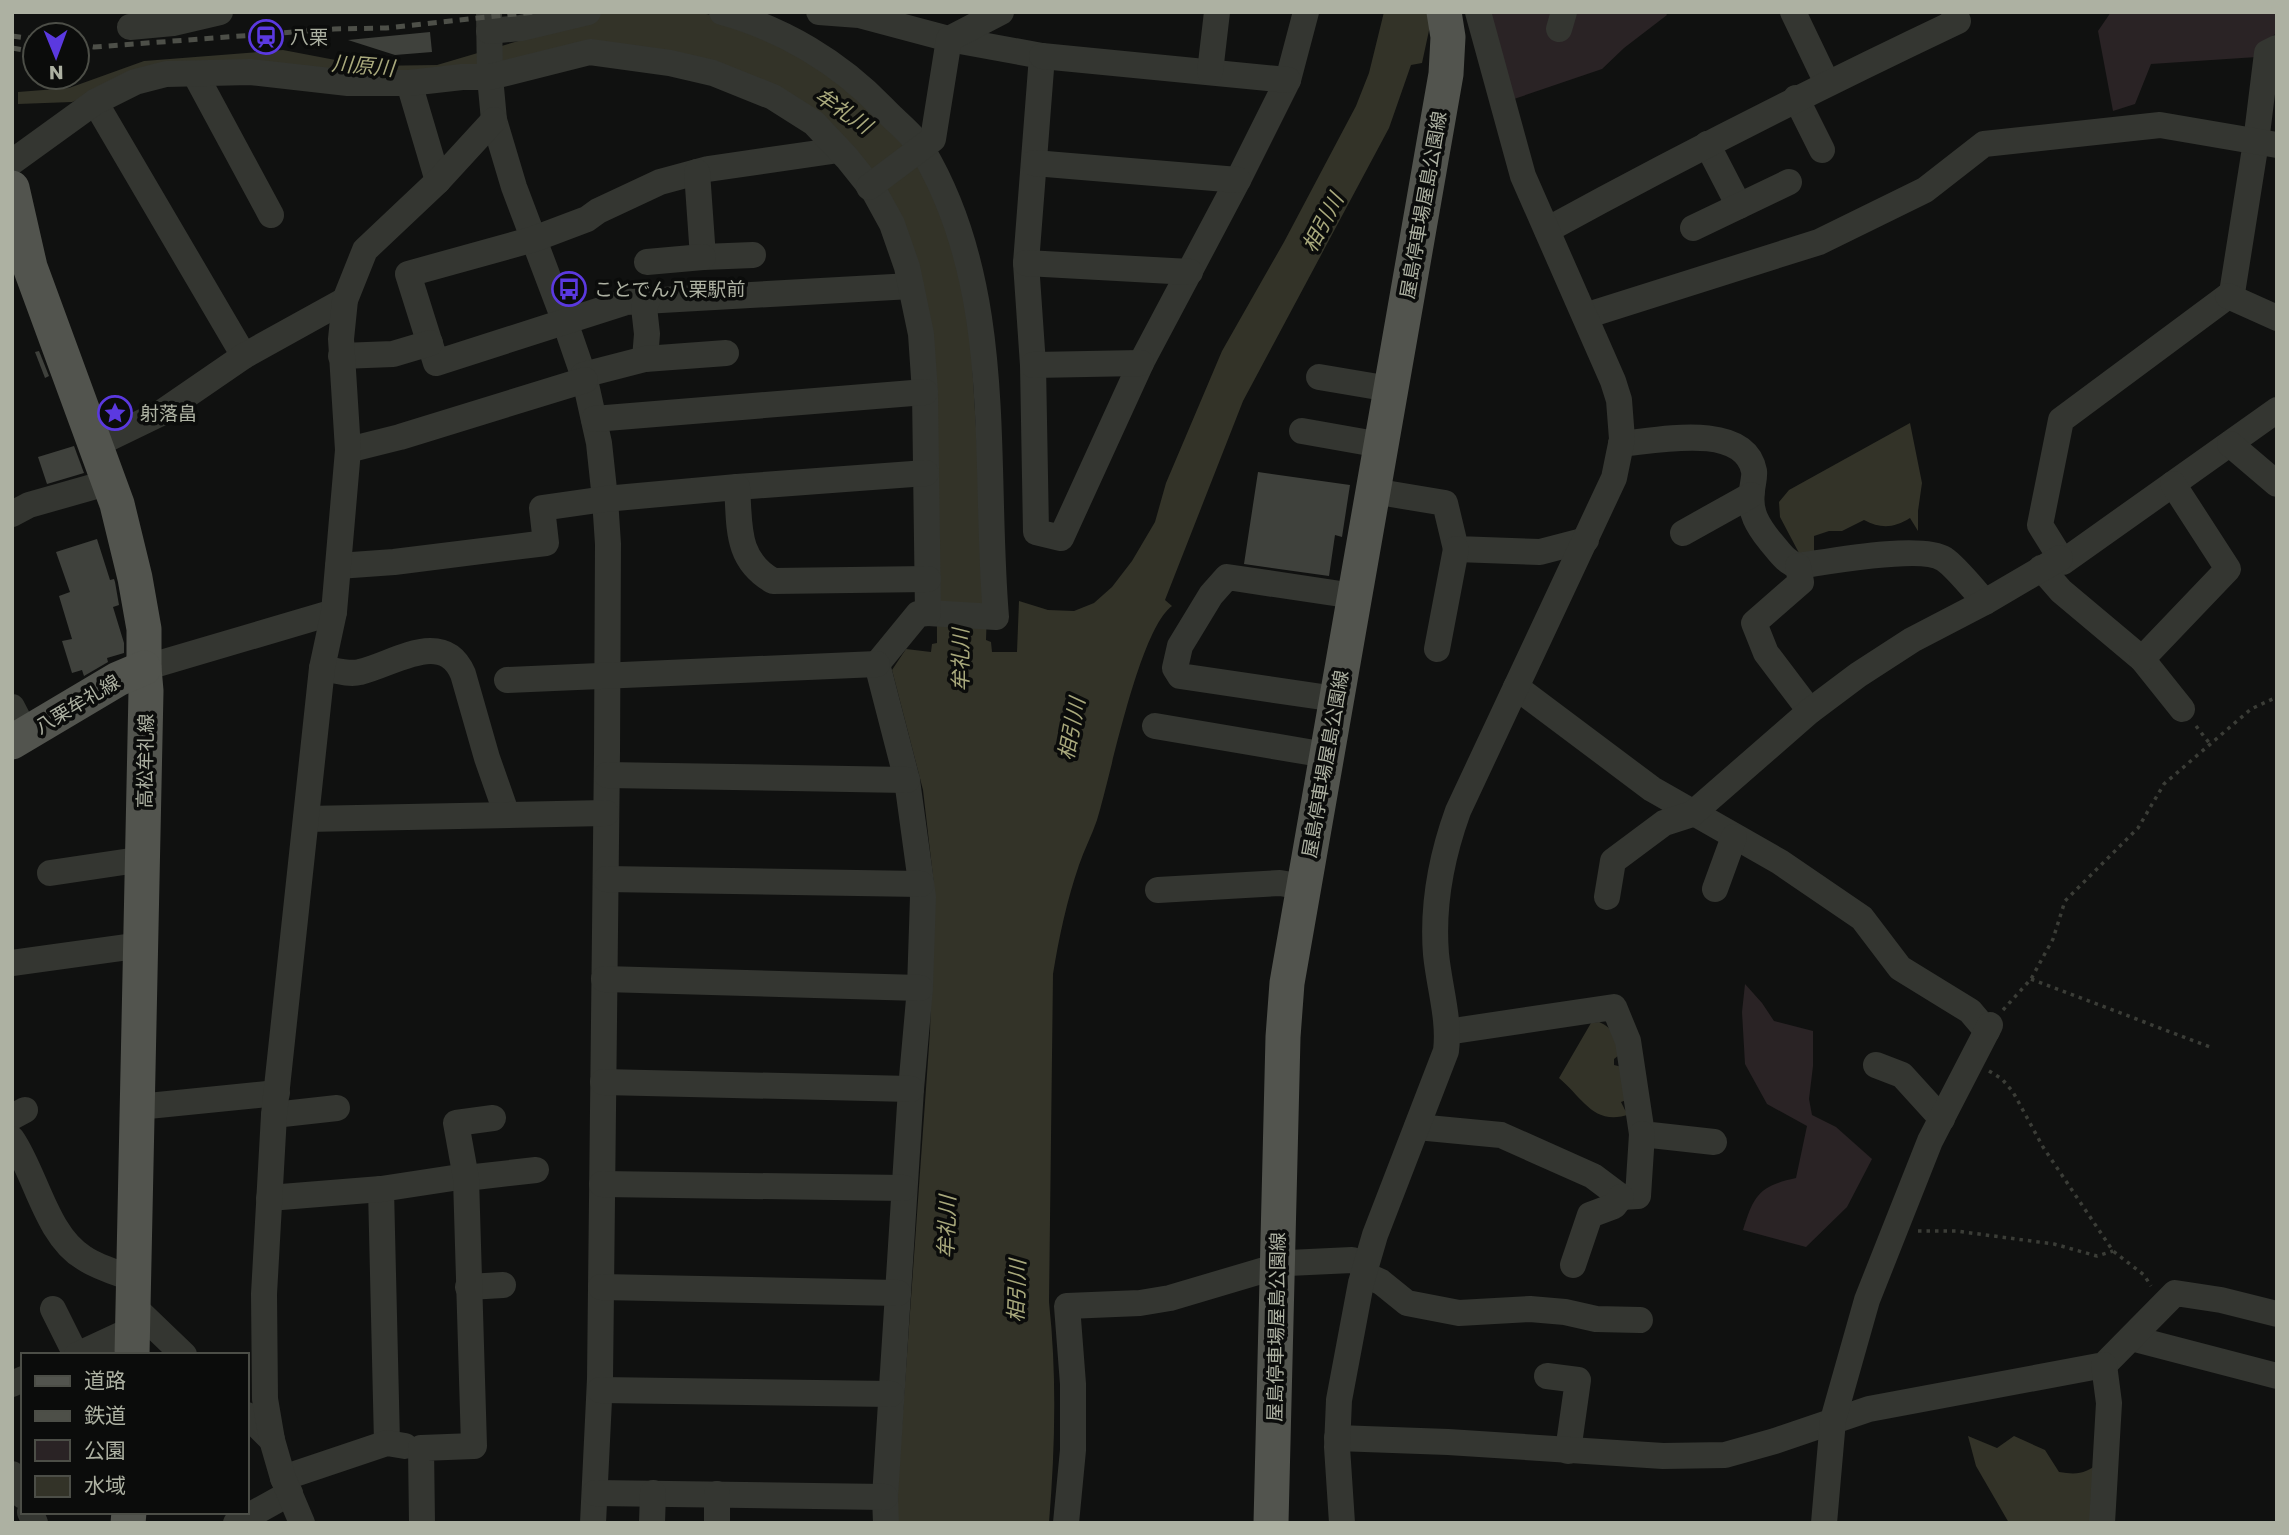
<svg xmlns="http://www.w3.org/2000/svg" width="2289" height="1535" font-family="Poppins,'Noto Sans JP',sans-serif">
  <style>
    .green { fill: #2a2325 }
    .water { fill: #333328 }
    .building { fill: #3f413c }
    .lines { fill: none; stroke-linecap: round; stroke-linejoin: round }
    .path { stroke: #3b3d37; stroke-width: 3.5; stroke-dasharray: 3.5 5; stroke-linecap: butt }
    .minor { stroke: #343631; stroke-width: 26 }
    .major { stroke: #52544e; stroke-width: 35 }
    .rail { stroke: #4d4f48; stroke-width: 5; stroke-dasharray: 9 7; stroke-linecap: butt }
    .labels { text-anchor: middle; stroke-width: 7; stroke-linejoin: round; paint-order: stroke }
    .poi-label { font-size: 19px; fill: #adb1a2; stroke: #0b0c0b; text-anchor: start }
    .street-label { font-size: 19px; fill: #adb1a2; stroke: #0b0c0b }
    .water-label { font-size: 21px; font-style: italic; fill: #a9a97c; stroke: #0b0c0b }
  </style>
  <rect width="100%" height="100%" fill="#101110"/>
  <!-- green -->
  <g class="green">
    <polygon points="1486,12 1665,12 1667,15 1624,48 1602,69 1514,99"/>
    <polygon points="2111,12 2277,12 2277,33 2265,41 2257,57 2151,64 2135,104 2113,111 2098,31"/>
    <path d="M1745,984L1762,1003L1774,1021L1813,1031V1066L1809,1099L1812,1115L1836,1127L1872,1159L1847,1207L1806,1247L1743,1230C1754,1195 1759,1186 1796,1178L1807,1126L1767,1104L1745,1064L1742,1012Z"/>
  </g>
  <!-- water -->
  <g class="water">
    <path d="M543,12H697L725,18L778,40L865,98L928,176L967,279L987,610L986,640L991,642L992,652H1017L1019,601L1048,610L1074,611L1094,603L1112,587L1132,561L1155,522L1166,483L1222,351L1284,242L1356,106L1369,73L1384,12H1433L1422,63L1411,65L1389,128L1243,401L1165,600L1172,606C1139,630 1111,775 1097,820C1092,835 1084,850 1079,865C1067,900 1059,937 1053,974L1049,1302C1057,1376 1055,1449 1049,1523H897V1495L930,1032L934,885L923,790L892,670L906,649L931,652L932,644L937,643L936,412L866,166L694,60L471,69L131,77L72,102L18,104V92L69,88L144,61L283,50L367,66L437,65L566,27Z"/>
    <path d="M1910,423L1922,483L1918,511V531L1910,518C1894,528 1881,529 1864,520L1842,531H1829L1814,536V556L1799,553L1780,517L1779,502L1789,490Z"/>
    <path d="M1599,1022C1614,1028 1617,1040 1619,1055L1614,1059V1065L1622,1067L1629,1099L1621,1102L1625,1110L1630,1114C1594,1127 1583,1098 1559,1078L1591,1023Z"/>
    <path d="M1968,1436L1997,1448L2014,1436L2045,1450L2059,1472C2077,1475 2086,1474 2100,1462L2095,1523H2009L1976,1466Z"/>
  </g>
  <!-- building -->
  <g class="building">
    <polygon points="430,32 432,52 395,55 348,40"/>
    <polygon points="39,351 49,376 45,378 35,352"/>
    <polygon points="74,446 84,473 47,484 38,457"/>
    <polygon points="1258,472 1350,485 1342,537 1335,535 1329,576 1244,564"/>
    <polygon points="97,539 110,580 114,579 115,582 119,605 113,607 124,643 124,653 107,658 108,662 84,676 82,670 72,673 62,641 72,639 59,596 70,592 56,552"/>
  </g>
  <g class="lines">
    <!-- path -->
    <g class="path">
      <polyline points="2196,726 2210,744"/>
      <polyline points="2031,979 2210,1047"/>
      <polyline points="2003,1010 2031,979 2053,939 2065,901 2138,828 2164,784 2251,709 2277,697"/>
      <polyline points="1989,1071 2002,1079 2013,1092 2043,1147 2113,1251 2144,1275 2151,1286"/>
      <polyline points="1918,1231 1956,1231 2054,1244 2097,1256 2113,1251"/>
    </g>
    <!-- minor -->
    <g class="minor">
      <polyline points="489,12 490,77 494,120 514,187 565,322 585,380 599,443 605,499 608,544 607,753 600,1379 593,1523"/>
      <path d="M722,12C783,29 839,62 883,108C896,122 914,135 923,151C1006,291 983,461 996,617L928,613"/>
      <polyline points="819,12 859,15 949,39 1042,56 1026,263 1033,365 1036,532 1061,538 1141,363 1238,180 1288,80 1306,12"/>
      <polyline points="1793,12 1827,83"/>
      <polyline points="130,27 173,23 220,12"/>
      <polyline points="1559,29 1564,12"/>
      <polyline points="489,31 521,28 588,12"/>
      <polyline points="2277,48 2267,53 2256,142 2232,293 2061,420 2040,525 2063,562 2277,410"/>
      <polyline points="1042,56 1288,80"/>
      <polyline points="1210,72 1217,12"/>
      <polyline points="195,74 271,215"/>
      <polyline points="409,83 438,181"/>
      <polyline points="1796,98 1822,150"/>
      <polyline points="95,102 244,356"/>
      <polyline points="1707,144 1739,206"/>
      <polyline points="839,150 708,169 660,182 598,211 587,219 534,239 408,274 436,363 626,302 911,286"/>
      <polyline points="12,162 95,102 135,82 166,74 250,72 348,83 409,83 462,77 490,77 590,52 670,63 713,73 773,97 814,123 847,158 875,193 892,224 907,267 921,334 925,392 928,613 918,614 877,664 907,780 923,897 920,988 911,1089 885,1497 886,1523"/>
      <polyline points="1034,163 1238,180"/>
      <polyline points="697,172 703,257 753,255"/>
      <polyline points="869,187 933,139 949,39 1001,12"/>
      <polyline points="1693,228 1789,182"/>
      <path d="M1547,230C1682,156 1819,87 1958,21L1954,12"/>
      <polyline points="647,262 703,257"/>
      <polyline points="1026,263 1190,272"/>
      <polyline points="2228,296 2277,318"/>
      <polyline points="1585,316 1819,242 1925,190 1984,144 2160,125 2277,145"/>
      <polyline points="341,356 393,354 430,343"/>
      <polyline points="645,359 647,334 644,307 647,301"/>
      <polyline points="1033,365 1141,363"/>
      <polyline points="583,375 645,359 726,353"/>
      <polyline points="1319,377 1390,389"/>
      <polyline points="594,419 925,392"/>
      <polyline points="1302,431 1381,445"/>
      <polyline points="97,444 161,413 244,356 345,300"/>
      <path d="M1621,444C1655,441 1744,421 1754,471C1755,477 1752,486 1752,492C1749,512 1758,526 1770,541C1779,551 1785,562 1798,566C1827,562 1921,544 1944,559C1955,566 1975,591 1985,602"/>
      <polyline points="2230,444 2277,484"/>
      <polyline points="348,450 400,437 585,380"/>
      <polyline points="737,487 926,473"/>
      <polyline points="1373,491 1445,503 1456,549 1540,552 1586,540"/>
      <polyline points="12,514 29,505 110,482"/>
      <polyline points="1683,533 1751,495"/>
      <path d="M338,566L394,562L546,543L542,508L605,499L737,487C740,526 735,559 773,581L928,579"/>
      <polyline points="1798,566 1801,582 1754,623 1766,653 1810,711"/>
      <polyline points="2041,568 2061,591 2142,659 2182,709"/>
      <polyline points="1437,649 1456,549"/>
      <polyline points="2142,659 2228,569 2173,484"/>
      <polyline points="144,668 334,612"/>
      <path d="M322,668C334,670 349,675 360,672C394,664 443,628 463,674L487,758L507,815"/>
      <polyline points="507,680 877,664"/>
      <polyline points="1516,687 1652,789 1780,862 1862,918 1900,968 1970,1011 1987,1031"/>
      <polyline points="1336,699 1180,676 1175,668 1180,646 1211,595 1227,577 1354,596"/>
      <polyline points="12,707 26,734"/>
      <polyline points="1155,726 1326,755"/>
      <polyline points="607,775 907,780"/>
      <polyline points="306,819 606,813"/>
      <polyline points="50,873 144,859"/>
      <polyline points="606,879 921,884"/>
      <polyline points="1715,889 1734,837"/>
      <polyline points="1158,890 1280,883 1303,887"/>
      <polyline points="1607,897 1613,861 1664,823 1692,814 1810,711 1858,675 1912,640 1985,602 2060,558"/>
      <polyline points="12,963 142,945"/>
      <polyline points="604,979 920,988"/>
      <polyline points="1447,1032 1614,1007 1628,1041 1642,1134 1714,1142"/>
      <polyline points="1876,1065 1902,1075 1942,1119"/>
      <polyline points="603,1082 911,1089"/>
      <polyline points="138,1107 277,1093"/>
      <polyline points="274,1115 337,1108"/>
      <polyline points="12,1117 25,1110"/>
      <polyline points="1417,1127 1501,1135 1593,1176 1621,1197 1638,1196 1642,1134"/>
      <path d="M12,1139C36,1174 46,1235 84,1258C99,1268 118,1273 134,1279"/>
      <polyline points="602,1184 904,1188"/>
      <polyline points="381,1189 387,1443"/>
      <polyline points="269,1198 381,1189 453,1178 466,1178 536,1170"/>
      <polyline points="1573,1265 1590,1215 1614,1206 1621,1197"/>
      <polyline points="1363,1274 1381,1282 1407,1303 1459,1313 1530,1309 1565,1312 1596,1319 1640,1320"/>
      <polyline points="468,1287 503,1285"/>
      <polyline points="601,1287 898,1293"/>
      <polyline points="134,1307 184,1355"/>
      <polyline points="53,1309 76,1355"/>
      <polyline points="2131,1338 2277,1376"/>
      <polyline points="77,1355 133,1329"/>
      <polyline points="1547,1376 1578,1380 1568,1451"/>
      <polyline points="12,1384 23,1379"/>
      <polyline points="600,1390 891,1394"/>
      <polyline points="247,1415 272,1440"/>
      <polyline points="1337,1438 1448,1442 1663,1456 1725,1455 1775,1441 1869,1409 2104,1365 2175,1293 2221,1300 2277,1314"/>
      <polyline points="12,1474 23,1496"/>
      <polyline points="283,1478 387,1443 405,1446"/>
      <polyline points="595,1493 885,1497"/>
      <polyline points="30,1512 35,1523"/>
      <polyline points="236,1523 290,1493"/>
      <polyline points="302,1523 283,1478 272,1440 265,1399 264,1294 274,1115 322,668 334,612 348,450 341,339 345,300 365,250 438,181 494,120"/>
      <polyline points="422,1523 421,1448 474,1446 466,1178 456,1123 493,1118"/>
      <polyline points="652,1523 653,1493"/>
      <polyline points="717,1523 717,1494"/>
      <polyline points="1066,1523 1073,1450 1073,1384 1067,1306 1140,1303 1170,1298 1288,1263 1352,1260 1366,1264"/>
      <path d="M1342,1523L1337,1447L1339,1400L1361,1283L1375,1235L1446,1051C1450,1019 1439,986 1436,954C1432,904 1441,858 1458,811L1614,478L1622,439L1619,400L1613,381L1523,176L1478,12"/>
      <polyline points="1824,1523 1833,1420 1867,1300 1930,1141 1990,1025"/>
      <polyline points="2102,1523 2109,1403 2104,1365"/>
    </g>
    <!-- major -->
    <g class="major">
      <polyline points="12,188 30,267 117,504 135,578 144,629 144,668 146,691 132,1355"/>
      <polyline points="12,742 118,679 144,668"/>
      <polyline points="128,1523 129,1512"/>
      <polyline points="1271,1523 1283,1037 1287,983 1446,74 1448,37 1444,12"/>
    </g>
    <!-- rail -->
    <g class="rail">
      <polyline points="12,36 35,39"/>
      <polyline points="77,44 94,47 334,29 386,28 534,12"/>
      <polyline points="12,48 35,52"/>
    </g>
  </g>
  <!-- icons -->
  <defs>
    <g id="station-ring" transform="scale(1.75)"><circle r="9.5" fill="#0b0c0b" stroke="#5b39e0" stroke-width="1.5"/><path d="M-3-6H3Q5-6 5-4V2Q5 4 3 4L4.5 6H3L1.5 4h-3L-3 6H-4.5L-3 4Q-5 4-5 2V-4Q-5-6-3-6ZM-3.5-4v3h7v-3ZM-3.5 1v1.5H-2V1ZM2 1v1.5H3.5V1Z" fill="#5b39e0"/></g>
    <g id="bus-ring" transform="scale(1.75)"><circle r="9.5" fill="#0b0c0b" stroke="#5b39e0" stroke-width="1.5"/><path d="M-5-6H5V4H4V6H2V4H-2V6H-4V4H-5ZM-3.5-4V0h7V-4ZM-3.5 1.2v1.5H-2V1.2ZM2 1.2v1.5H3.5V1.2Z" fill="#5b39e0"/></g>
    <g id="sight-ring" transform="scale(1.75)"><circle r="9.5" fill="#0b0c0b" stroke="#5b39e0" stroke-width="1.5"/><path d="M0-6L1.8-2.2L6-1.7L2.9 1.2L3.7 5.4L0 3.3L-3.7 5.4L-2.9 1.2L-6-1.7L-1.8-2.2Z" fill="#5b39e0"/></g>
  </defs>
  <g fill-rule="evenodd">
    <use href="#station-ring" x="266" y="37"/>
    <use href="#bus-ring" x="569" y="289"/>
    <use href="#sight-ring" x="115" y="413"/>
  </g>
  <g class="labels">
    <!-- poi labels -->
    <g class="poi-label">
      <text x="290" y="44">八栗</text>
      <text x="594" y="296">ことでん八栗駅前</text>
      <text x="140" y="420">射落畠</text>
    </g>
    <!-- street labels -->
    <g class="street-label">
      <text transform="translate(1423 205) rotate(-80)" y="7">屋島停車場屋島公園線</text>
      <text transform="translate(77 704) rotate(-31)" y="7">八栗牟礼線</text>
      <text transform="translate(145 761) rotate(-89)" y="7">高松牟礼線</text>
      <text transform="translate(1325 764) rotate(-80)" y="7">屋島停車場屋島公園線</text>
      <text transform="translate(1276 1327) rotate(-89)" y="7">屋島停車場屋島公園線</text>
    </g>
    <!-- water labels -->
    <g class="water-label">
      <text transform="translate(363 66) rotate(5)" y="7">川原川</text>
      <text transform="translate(843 111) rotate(34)" y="7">牟礼川</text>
      <text transform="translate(1323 223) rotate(-62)" y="7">相引川</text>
      <text transform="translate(961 660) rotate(-90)" y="7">牟礼川</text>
      <text transform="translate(1072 729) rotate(-79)" y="7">相引川</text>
      <text transform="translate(947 1227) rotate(-88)" y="7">牟礼川</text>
      <text transform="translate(1017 1291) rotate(-88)" y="7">相引川</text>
    </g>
  </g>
  <!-- border -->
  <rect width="2289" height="1535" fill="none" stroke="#adb1a2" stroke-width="28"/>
  <!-- legend -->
  <rect x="21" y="1353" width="228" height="161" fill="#0b0c0b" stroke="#4c4e47" stroke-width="2"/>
  <rect x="35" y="1376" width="35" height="10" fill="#52544e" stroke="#4c4e47" stroke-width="2"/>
  <text x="84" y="1388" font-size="21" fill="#adb1a2">道路</text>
  <rect x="35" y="1411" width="35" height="10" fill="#4d4f48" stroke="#4c4e47" stroke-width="2"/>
  <text x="84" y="1423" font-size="21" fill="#adb1a2">鉄道</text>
  <rect x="35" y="1440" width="35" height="21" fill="#2a2325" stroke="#4c4e47" stroke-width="2"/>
  <text x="84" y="1458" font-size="21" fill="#adb1a2">公園</text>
  <rect x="35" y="1476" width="35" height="21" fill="#333328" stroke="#4c4e47" stroke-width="2"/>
  <text x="84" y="1493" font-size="21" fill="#adb1a2">水域</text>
  <!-- north arrow -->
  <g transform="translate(56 56) rotate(179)"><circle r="33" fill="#0b0c0b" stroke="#4c4e47" stroke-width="2"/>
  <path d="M0-5L12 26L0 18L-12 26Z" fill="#5b39e0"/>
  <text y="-10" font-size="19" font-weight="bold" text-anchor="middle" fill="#adb1a2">N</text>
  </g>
</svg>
